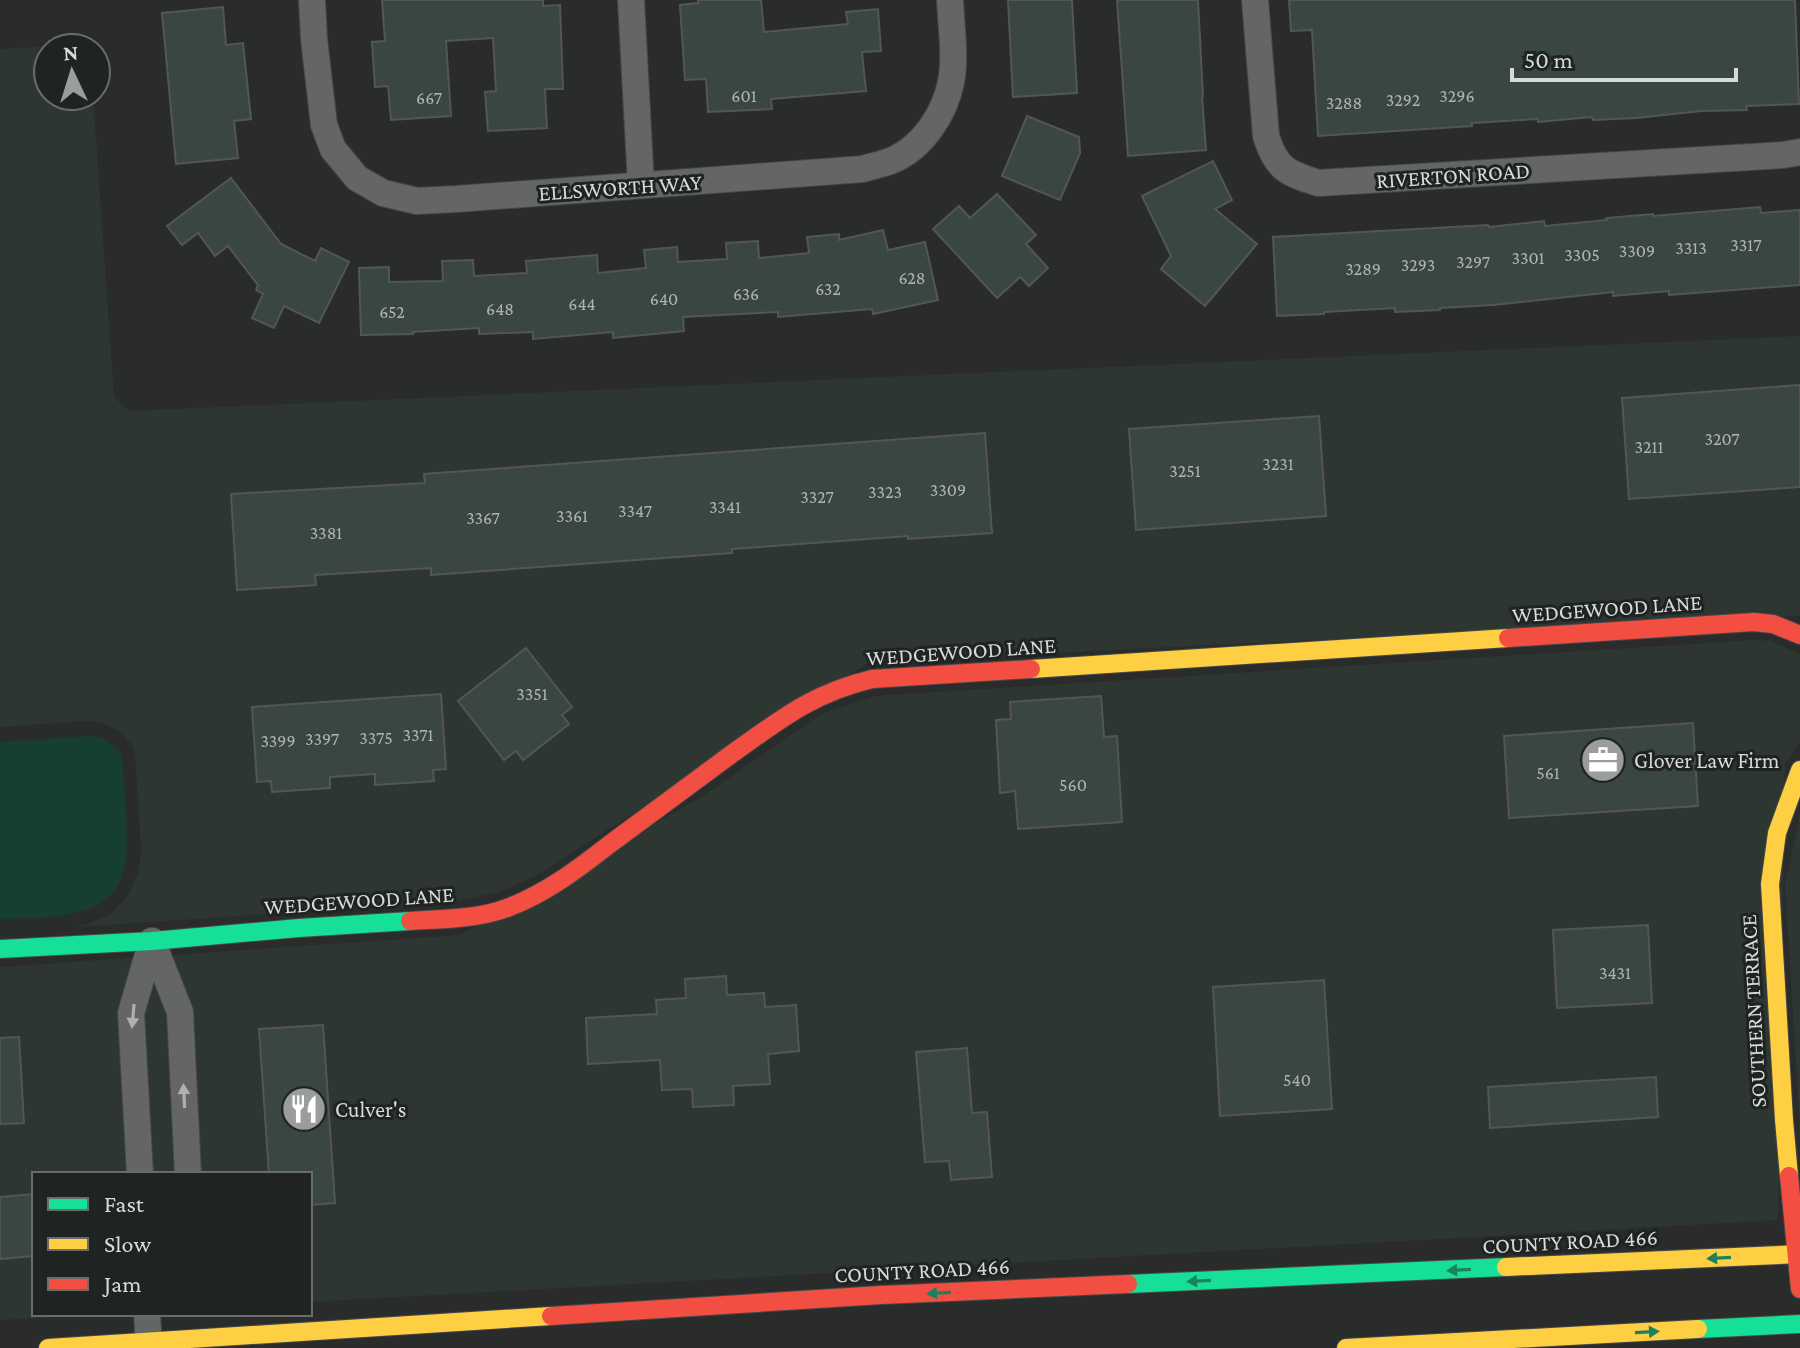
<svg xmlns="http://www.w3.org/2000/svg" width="1800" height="1348" font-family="'Crimson Pro',serif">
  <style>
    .built { fill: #2d3631 }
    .green { fill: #163f2f }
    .building { fill: #3a4640; stroke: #545655; stroke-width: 2 }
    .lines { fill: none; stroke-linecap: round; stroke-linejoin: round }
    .street-casing { stroke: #464847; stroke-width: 28 }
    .fast-casing { stroke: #464847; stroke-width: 20 }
    .slow-casing { stroke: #464847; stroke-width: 20 }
    .jam-casing { stroke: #464847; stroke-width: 20 }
    .street { stroke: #646665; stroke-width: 26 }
    .fast { stroke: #16e098; stroke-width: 18 }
    .slow { stroke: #ffcf43; stroke-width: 18 }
    .jam { stroke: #f24e42; stroke-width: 18 }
    .oneway { fill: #afb1b0 }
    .oneway2 { fill: #1a825c }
    .labels { text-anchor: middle; stroke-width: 6; stroke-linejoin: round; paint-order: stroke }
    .number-label { font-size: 18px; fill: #b0b5b3 }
    .street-label { font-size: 22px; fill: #d7dad9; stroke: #1f2321 }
    .poi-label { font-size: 22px; fill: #d7dad9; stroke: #1f2321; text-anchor: start }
  </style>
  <rect width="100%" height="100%" fill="#2a2c2b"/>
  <!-- built -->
  <g class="built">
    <polygon points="89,44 90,48 48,48 48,96 93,96 114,397 129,411 1800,336 1800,616 869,662 539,874 500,892 455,901 79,927 110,915 128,896 139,870 141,849 135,753 132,745 121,732 105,724 88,721 0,727 0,49"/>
    <polygon points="1754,640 1771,641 1800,654 1800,742 1785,764 1778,1220 310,1302 310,1174 34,1174 34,1314 111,1314 0,1320 0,967 460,935 703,796 823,713 874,696"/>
    <polygon points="1800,815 1800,1129 1785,885"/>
  </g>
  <!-- green -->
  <path class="green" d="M89,736C104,738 112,742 122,755C124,775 125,796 126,817C128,863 129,901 74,913C51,919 24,918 0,919V742Z"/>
  <!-- building -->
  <g class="building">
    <polygon points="382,0 543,0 543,6 560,5 563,89 545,89 547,128 488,131 485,92 496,91 493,38 446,41 451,116 391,120 388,86 375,87 372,42 385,41"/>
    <polygon points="698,0 761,0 764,32 848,24 846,12 878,9 881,51 862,52 866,91 771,99 772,109 708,112 706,79 685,80 680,5 698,3"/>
    <polygon points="1008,0 1072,0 1077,93 1013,97"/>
    <polygon points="1117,0 1198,0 1203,96 1202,96 1206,150 1128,156"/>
    <polygon points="1289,0 1795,0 1799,104 1746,106 1747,110 1701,111 1636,118 1593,120 1592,117 1538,122 1538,119 1472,123 1472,126 1318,136 1312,30 1291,31"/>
    <polygon points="223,7 226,45 243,43 251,119 234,121 238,158 176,164 162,13"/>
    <polygon points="1027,116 1079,137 1080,153 1060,200 1002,176"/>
    <polygon points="1213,161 1232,200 1215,209 1257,244 1205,306 1161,269 1171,256 1142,196"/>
    <polygon points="231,178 281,244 315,261 321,248 349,262 319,323 284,306 274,328 252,318 263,294 256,290 258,285 228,246 215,256 198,233 182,245 167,226"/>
    <polygon points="997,194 1036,235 1026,244 1048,268 1029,286 1020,277 997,298 933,229 959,206 970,218"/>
    <polygon points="1760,207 1761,213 1800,210 1800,285 1669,295 1669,291 1613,296 1613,292 1493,305 1440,308 1440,310 1395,312 1395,308 1324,312 1324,314 1277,316 1273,237 1488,225 1489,227 1544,221 1545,226 1607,220 1606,218 1653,214 1653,216"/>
    <polygon points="883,230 888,250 925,242 938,300 873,314 872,309 778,317 778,312 683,317 684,331 613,338 613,332 533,339 533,332 479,334 479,328 413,332 413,334 361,335 359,268 389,267 389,282 443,281 442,261 473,260 474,276 527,273 526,261 597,255 598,273 646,268 644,250 677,247 678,262 727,259 726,243 758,241 759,258 809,253 807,237 839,234 839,240"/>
    <polygon points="1800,385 1800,487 1629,499 1622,398"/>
    <polygon points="1319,416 1326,516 1136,530 1129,429"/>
    <polygon points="985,433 992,533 908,539 908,536 732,549 732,553 431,575 431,568 315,575 316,585 237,590 231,494 425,483 424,474"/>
    <polygon points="526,648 572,707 562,715 569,724 523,760 516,751 504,760 458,701"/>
    <polygon points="441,694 446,769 433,770 434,781 375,785 375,774 330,777 330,788 272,792 271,781 257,782 252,707"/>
    <polygon points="1101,696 1104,737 1117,736 1122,822 1018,829 1015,791 1000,793 996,720 1011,719 1010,702"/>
    <polygon points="1693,723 1698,806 1509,818 1504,736"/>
    <polygon points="1648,925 1652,1003 1557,1008 1553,930"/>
    <polygon points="726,976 727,995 764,993 765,1007 796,1005 799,1051 768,1054 770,1084 733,1086 734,1105 693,1107 692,1089 662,1090 660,1060 588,1064 586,1018 657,1014 656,1000 686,998 685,979"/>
    <polygon points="1324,980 1332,1109 1220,1116 1213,987"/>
    <polygon points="323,1025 335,1203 310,1205 310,1174 269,1174 259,1029"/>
    <polygon points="19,1037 24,1123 0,1124 0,1038"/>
    <polygon points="967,1048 972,1113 987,1112 992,1177 951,1180 949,1161 925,1162 916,1052"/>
    <polygon points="1656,1077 1658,1117 1490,1128 1488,1087"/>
    <polygon points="34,1194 34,1256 0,1259 0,1197"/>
  </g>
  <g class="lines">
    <!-- street casing -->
    <g class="street-casing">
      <g id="street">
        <path d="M312,0L314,39L324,125L333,149L357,178L383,193L417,201L456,199L863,169C872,166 883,164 893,160C923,147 945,113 951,82C956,57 951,25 950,0"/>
        <polyline points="631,0 641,185"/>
        <path d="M1255,0L1266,136C1276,169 1287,173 1318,183L1783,155L1800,152"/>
        <polyline points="152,941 180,1012 188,1174"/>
        <polyline points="140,1174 131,1013 152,941"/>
        <polyline points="147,1314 149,1348"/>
      </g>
    </g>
    <!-- fast casing -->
    <g class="fast-casing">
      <g id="fast">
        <polyline points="0,949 152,941 299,928 410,921"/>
        <polyline points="1128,1284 1506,1267"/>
        <polyline points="1698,1329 1800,1324"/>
      </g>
    </g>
    <!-- slow casing -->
    <g class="slow-casing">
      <g id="slow">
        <polyline points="1031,669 1508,638"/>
        <polyline points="1789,1176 1784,1120 1770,884 1777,833 1800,770"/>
        <polyline points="1506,1267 1800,1254"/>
        <polyline points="48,1348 551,1316"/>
        <polyline points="1346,1348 1698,1329"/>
      </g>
    </g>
    <!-- jam casing -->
    <g class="jam-casing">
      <g id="jam">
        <polyline points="1508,638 1754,622 1773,624 1800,635"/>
        <path d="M410,921C441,919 478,919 507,908C545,894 578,869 610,844C651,814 692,783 733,753C781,719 813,693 872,679L1031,669"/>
        <polyline points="1789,1176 1800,1289"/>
        <polyline points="551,1316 881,1295 1128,1284"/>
      </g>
    </g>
    <!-- street -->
    <use href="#street" class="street"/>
    <!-- fast -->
    <use href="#fast" class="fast"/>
    <!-- slow -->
    <use href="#slow" class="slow"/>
    <!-- jam -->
    <use href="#jam" class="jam"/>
  </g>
  <!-- one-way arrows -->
  <defs><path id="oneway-solid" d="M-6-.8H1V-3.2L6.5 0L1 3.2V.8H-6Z" transform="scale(2)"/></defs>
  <g class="oneway">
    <use href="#oneway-solid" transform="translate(133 1016) rotate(95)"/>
    <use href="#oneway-solid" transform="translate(184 1096) rotate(-93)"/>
  </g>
  <g class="oneway2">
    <use href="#oneway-solid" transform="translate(1719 1258) rotate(177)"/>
    <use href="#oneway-solid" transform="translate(1459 1270) rotate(177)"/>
    <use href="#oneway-solid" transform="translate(1199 1281) rotate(177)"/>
    <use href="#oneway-solid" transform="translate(939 1293) rotate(177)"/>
    <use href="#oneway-solid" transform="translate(1647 1332) rotate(-3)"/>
  </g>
  <!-- icons -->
  <defs>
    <g id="office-disc" transform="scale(2.3)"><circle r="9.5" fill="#9a9d9c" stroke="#1f2321"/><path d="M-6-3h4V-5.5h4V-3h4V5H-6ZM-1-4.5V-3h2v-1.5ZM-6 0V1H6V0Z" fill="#fff"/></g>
    <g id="restaurant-disc" transform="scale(2.3)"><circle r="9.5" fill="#9a9d9c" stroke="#1f2321"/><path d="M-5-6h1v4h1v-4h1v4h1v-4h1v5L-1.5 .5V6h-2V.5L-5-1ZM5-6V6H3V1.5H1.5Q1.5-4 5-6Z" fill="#fff"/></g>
  </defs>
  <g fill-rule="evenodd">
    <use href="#office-disc" x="1603" y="760"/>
    <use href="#restaurant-disc" x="304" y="1109"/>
  </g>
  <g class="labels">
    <!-- number labels -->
    <g class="number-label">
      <text x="744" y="102">601</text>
      <text x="1457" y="102">3296</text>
      <text x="429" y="104">667</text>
      <text x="1403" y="106">3292</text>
      <text x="1344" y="109">3288</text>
      <text x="1746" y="251">3317</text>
      <text x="1691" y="254">3313</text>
      <text x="1637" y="257">3309</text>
      <text x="1582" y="261">3305</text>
      <text x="1528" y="264">3301</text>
      <text x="1473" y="268">3297</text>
      <text x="1418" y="271">3293</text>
      <text x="1363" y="275">3289</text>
      <text x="912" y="284">628</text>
      <text x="828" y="295">632</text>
      <text x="746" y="300">636</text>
      <text x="664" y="305">640</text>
      <text x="582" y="310">644</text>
      <text x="500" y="315">648</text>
      <text x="392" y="318">652</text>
      <text x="1722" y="445">3207</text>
      <text x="1649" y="453">3211</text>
      <text x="1278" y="470">3231</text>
      <text x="1185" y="477">3251</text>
      <text x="948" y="496">3309</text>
      <text x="885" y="498">3323</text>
      <text x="817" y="503">3327</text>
      <text x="725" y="513">3341</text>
      <text x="635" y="517">3347</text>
      <text x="572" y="522">3361</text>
      <text x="483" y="524">3367</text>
      <text x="326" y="539">3381</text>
      <text x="532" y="700">3351</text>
      <text x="418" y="741">3371</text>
      <text x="376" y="744">3375</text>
      <text x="322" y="745">3397</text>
      <text x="278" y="747">3399</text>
      <text x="1548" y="779">561</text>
      <text x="1073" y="791">560</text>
      <text x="1615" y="979">3431</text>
      <text x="1297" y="1086">540</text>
    </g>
    <!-- street labels -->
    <g class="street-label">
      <text transform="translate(1453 175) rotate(-4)" y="8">RIVERTON ROAD</text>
      <text transform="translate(620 187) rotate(-4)" y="8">ELLSWORTH WAY</text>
      <text transform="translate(1607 608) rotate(-4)" y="8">WEDGEWOOD LANE</text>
      <text transform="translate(961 651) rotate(-4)" y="8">WEDGEWOOD LANE</text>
      <text transform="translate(359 900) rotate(-4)" y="8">WEDGEWOOD LANE</text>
      <text transform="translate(1753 1011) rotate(-93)" y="8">SOUTHERN TERRACE</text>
      <text transform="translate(1570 1241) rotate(-3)" y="8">COUNTY ROAD 466</text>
      <text transform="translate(922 1270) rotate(-3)" y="8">COUNTY ROAD 466</text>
    </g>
    <!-- poi labels -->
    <g class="poi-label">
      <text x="1634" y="768">Glover Law Firm</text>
      <text x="335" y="1117">Culver's</text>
    </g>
  </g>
  <!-- legend -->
  <rect x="32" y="1172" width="280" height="144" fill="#1f2321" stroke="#696c6b" stroke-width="2"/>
  <rect x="48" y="1198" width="40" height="12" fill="#16e098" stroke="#696c6b" stroke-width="2"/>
  <text x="104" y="1212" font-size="24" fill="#d7dad9">Fast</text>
  <rect x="48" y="1238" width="40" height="12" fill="#ffcf43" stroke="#696c6b" stroke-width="2"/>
  <text x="104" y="1252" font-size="24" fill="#d7dad9">Slow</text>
  <rect x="48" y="1278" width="40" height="12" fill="#f24e42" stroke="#696c6b" stroke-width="2"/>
  <text x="104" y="1292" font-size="24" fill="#d7dad9">Jam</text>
  <!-- north arrow -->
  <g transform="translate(72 72) rotate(356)"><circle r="38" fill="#1f2321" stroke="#696c6b" stroke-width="2"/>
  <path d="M0-6L14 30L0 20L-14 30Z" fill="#9a9d9c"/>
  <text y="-12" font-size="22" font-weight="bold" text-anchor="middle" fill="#d7dad9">N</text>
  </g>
  <!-- scale -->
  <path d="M1512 68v12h224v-12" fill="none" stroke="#d7dad9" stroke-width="4"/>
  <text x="1524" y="68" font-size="24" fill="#d7dad9" stroke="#1f2321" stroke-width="6" paint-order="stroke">50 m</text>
</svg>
